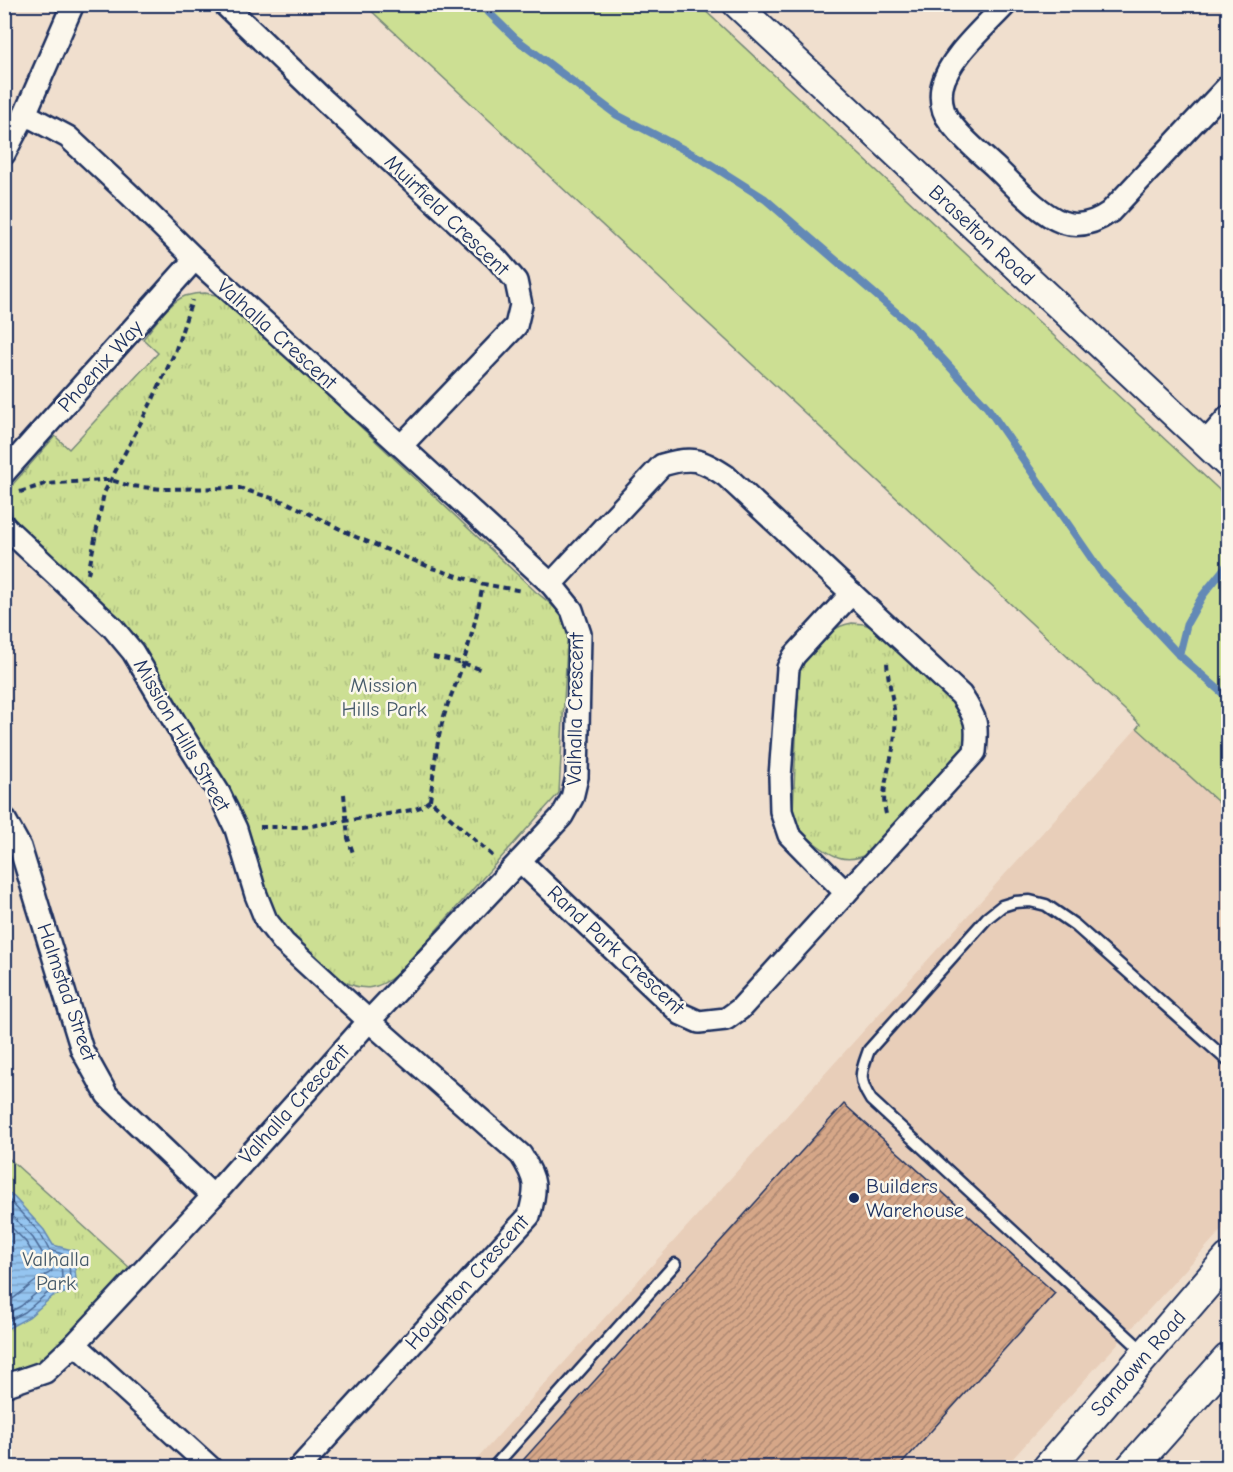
<svg xmlns="http://www.w3.org/2000/svg" width="1233" height="1472" font-family="'Comic Neue',sans-serif">
  <style>
    .built { fill: #e8ceb9 }
    .green { fill: #ccdf93; stroke: #748778; stroke-width: 1.5 }
    .park { fill: url(#park-tufts); stroke: #748778; stroke-width: 1.5 }
    .water { fill: url(#water-rules); stroke: #6489b6; stroke-width: 1.5 }
    .lines { fill: none; stroke-linecap: round; stroke-linejoin: round }
    .shore { stroke: #4c6b98; stroke-width: 1.5 }
    .stream { stroke: #6489b6; stroke-width: 8 }
    .building { fill: url(#building-hatch); stroke: #1b2f5e; stroke-width: 1.5 }
    .service-casing { stroke: #1b2f5e; stroke-width: 15 }
    .minor-casing { stroke: #1b2f5e; stroke-width: 26 }
    .tertiary-casing { stroke: #1b2f5e; stroke-width: 30 }
    .secondary-casing { stroke: #1b2f5e; stroke-width: 34 }
    .path { stroke: #1b2f5e; stroke-width: 4; stroke-dasharray: 6 4.5; stroke-linecap: butt }
    .service { stroke: #fbf7ec; stroke-width: 10 }
    .minor { stroke: #fbf7ec; stroke-width: 21 }
    .tertiary { stroke: #fbf7ec; stroke-width: 26 }
    .secondary { stroke: #fbf7ec; stroke-width: 30 }
    .poi-dot { fill: #1b2f5e; stroke: #fbf7ec; stroke-width: 2 }
    .labels { text-anchor: middle; stroke-width: 5; stroke-linejoin: round; paint-order: stroke }
    .street-label { font-size: 21px; fill: #1b2f5e; stroke: #fbf7ec }
    .park-label { font-size: 21px; fill: #475b6b; stroke: #fbf7ec }
    .poi-label { font-size: 21px; fill: #1b2f5e; stroke: #fbf7ec; text-anchor: start }
  </style>
  <defs>
    <pattern id="park-tufts" width="24" height="20" patternUnits="userSpaceOnUse" patternTransform="scale(1.5)"><rect width="24" height="20" fill="#ccdf93"/><path d="M3 7l-1-3M5 7V3M7 7l1-3M15 17l-1-3M17 17v-4M19 17l1-3" fill="none" stroke="#afc081"/></pattern>
    <pattern id="water-rules" width="6" height="5" patternUnits="userSpaceOnUse" patternTransform="scale(1.5)"><rect width="6" height="5" fill="#95c5f0"/><path d="M0 2.5h6" fill="none" stroke="#79a0c6"/></pattern>
    <pattern id="building-hatch" width="6" height="6" patternUnits="userSpaceOnUse" patternTransform="scale(1.5)"><rect width="6" height="6" fill="#d6a788"/><path d="M-1 1l2-2M0 6l6-6M5 7l2-2" fill="none" stroke="#ad8872"/></pattern>
  </defs>
  <rect width="100%" height="100%" fill="#f0dfce"/>
  <filter id="ink" filterUnits="userSpaceOnUse"><feTurbulence type="fractalNoise" baseFrequency=".0167" numOctaves="2"/><feDisplacementMap in="SourceGraphic" scale="12" xChannelSelector="R" yChannelSelector="G"/><feConvolveMatrix kernelMatrix="1 2 1 2 8 2 1 2 1" color-interpolation-filters="sRGB"/></filter>
  <g filter="url(#ink)">
    <!-- built -->
    <polygon class="built" points="1137,728 1228,811 1228,1223 1005,1467 469,1468"/>
    <!-- green -->
    <polygon class="green" points="365,5 699,5 1228,498 1228,811 1137,728 1140,724"/>
    <!-- park -->
    <g class="park">
      <path d="M205,293L216,295L226,300L536,592C551,604 561,610 568,628L559,793L397,974C378,990 363,992 341,980L281,924L275,915L247,828L239,806L125,623L18,525L12,515L9,504L10,495L13,484L55,436L69,449L158,353L143,339C154,326 169,302 185,296C192,294 198,293 205,293Z"/>
      <path d="M852,623L864,624L874,628L959,707L969,735L960,755L870,853C860,858 849,861 838,857C826,853 804,836 797,826C795,821 794,817 793,812L799,669L802,663C818,645 827,627 852,623Z"/>
      <polygon points="4,1154 130,1268 46,1360 5,1373"/>
    </g>
    <!-- water -->
    <polygon class="water" points="5,1192 11,1194 44,1230 53,1245 76,1251 75,1270 77,1290 53,1296 29,1317 5,1330"/>
    <g class="lines">
      <!-- shore -->
      <g class="shore">
        <polyline points="4,1198 9,1200 40,1233 49,1250 69,1256 70,1284 68,1286 50,1291 25,1312 4,1323"/>
        <polyline points="4,1207 33,1238 43,1254 48,1258 61,1262 62,1278 60,1281 46,1285 21,1306 4,1315"/>
        <path d="M4,1220C11,1227 18,1234 25,1241C35,1254 34,1263 51,1268L52,1271C49,1274 45,1275 40,1278C28,1286 18,1297 4,1304"/>
      </g>
      <!-- stream -->
      <g class="stream">
        <polyline points="480,4 516,39 617,115 702,159 765,199 913,327 987,407 1101,572 1179,655 1228,698"/>
        <polyline points="1179,655 1187,623 1203,595 1228,564"/>
      </g>
    </g>
    <!-- building -->
    <g class="building">
      <polygon points="844,1104 1055,1293 898,1468 516,1468"/>
      <polygon points="1228,1452 1228,1468 1213,1468"/>
    </g>
    <g class="lines">
      <!-- service casing -->
      <g class="service-casing">
        <g id="service">
          <path d="M1144,1352L871,1100C857,1078 861,1072 869,1050L987,918L1002,906L1015,902L1030,901L1046,905L1075,925L1228,1061"/>
          <polyline points="493,1468 675,1264"/>
        </g>
      </g>
      <!-- minor casing -->
      <g class="minor-casing">
        <g id="minor">
          <polyline points="224,4 325,101 497,259 516,281 521,305 516,326 401,446"/>
          <path d="M1006,4C986,26 948,58 942,87C940,100 942,112 950,122C962,139 980,153 995,167C1013,184 1039,214 1062,222C1079,228 1096,222 1110,212L1228,86"/>
          <polyline points="4,154 25,114 73,4"/>
          <polyline points="1205,443 1228,417"/>
          <polyline points="4,473 195,259"/>
          <path d="M4,526L113,628L133,652L183,736L219,793L236,829L256,895L266,920L284,943L369,1021L521,1155C537,1180 537,1188 529,1216L299,1468"/>
          <polyline points="4,818 20,847 82,1050 107,1095 213,1196"/>
          <path d="M520,861L681,1014L699,1022L726,1019L740,1009L975,752C978,724 977,719 961,695L726,476C701,459 692,456 662,465L551,584"/>
          <polyline points="846,893 789,835 781,811 780,777 788,668 794,656 852,593"/>
          <polyline points="75,1344 211,1468"/>
          <polyline points="4,1386 45,1372 75,1344 213,1196 369,1021 562,816 572,798 577,777 580,634 572,610 551,584 401,446 195,259 130,195 68,137 25,114"/>
        </g>
      </g>
      <!-- tertiary casing -->
      <g class="tertiary-casing">
        <polyline id="tertiary" points="736,4 1228,465"/>
      </g>
      <!-- secondary casing -->
      <g class="secondary-casing">
        <g id="secondary">
          <polyline points="1048,1468 1228,1259"/>
          <polyline points="1131,1468 1228,1359"/>
        </g>
      </g>
      <!-- path -->
      <g class="path">
        <polyline points="20,492 45,484 101,480 111,480 130,486 162,489 239,488 288,503 356,537 432,568 483,584 522,591"/>
        <polyline points="88,574 104,493 153,399 175,352 192,300"/>
        <polyline points="433,657 463,663 480,669"/>
        <polyline points="344,794 348,838 354,856"/>
        <path d="M430,800C434,771 436,741 445,713C448,701 454,690 458,678C469,647 477,616 483,584"/>
        <path d="M886,814C879,786 894,760 895,732C897,709 887,683 887,659"/>
        <polyline points="260,827 303,827 345,821 412,810 423,806 430,800 494,857"/>
      </g>
      <!-- service -->
      <use href="#service" class="service"/>
      <!-- minor -->
      <use href="#minor" class="minor"/>
      <!-- tertiary -->
      <use href="#tertiary" class="tertiary"/>
      <!-- secondary -->
      <use href="#secondary" class="secondary"/>
    </g>
  </g>
  <!-- markers -->
  <circle class="poi-dot" cx="854" cy="1198" r="6"/>
  <g class="labels">
    <!-- street labels -->
    <g class="street-label">
      <text transform="translate(447 215) rotate(44)" y="7">Muirfield Crescent</text>
      <text transform="translate(982 235) rotate(43)" y="7">Braselton Road</text>
      <text transform="translate(277 334) rotate(42)" y="7">Valhalla Crescent</text>
      <text transform="translate(100 366) rotate(-48)" y="7">Phoenix Way</text>
      <text transform="translate(575 709) rotate(-89)" y="7">Valhalla Crescent</text>
      <text transform="translate(182 735) rotate(60)" y="7">Mission Hills Street</text>
      <text transform="translate(616 950) rotate(43)" y="7">Rand Park Crescent</text>
      <text transform="translate(67 992) rotate(71)" y="7">Halmstad Street</text>
      <text transform="translate(294 1104) rotate(-48)" y="7">Valhalla Crescent</text>
      <text transform="translate(467 1282) rotate(-48)" y="7">Houghton Crescent</text>
      <text transform="translate(1138 1363) rotate(-49)" y="7">Sandown Road</text>
    </g>
    <!-- park labels -->
    <g class="park-label">
      <text x="384" y="692">Mission<tspan x="384" dy="24">Hills Park</tspan></text>
      <text x="56" y="1266">Valhalla<tspan x="56" dy="24">Park</tspan></text>
    </g>
    <!-- poi labels -->
    <g class="poi-label">
      <text x="866" y="1193">Builders<tspan x="866" dy="24">Warehouse</tspan></text>
    </g>
  </g>
  <!-- margin -->
  <rect width="1233" height="1472" fill="none" stroke="#fbf7ec" stroke-width="24"/>
  <rect x="12" y="12" width="1209" height="1448" fill="none" stroke="#1b2f5e" stroke-width="2" filter="url(#ink)"/>
</svg>
